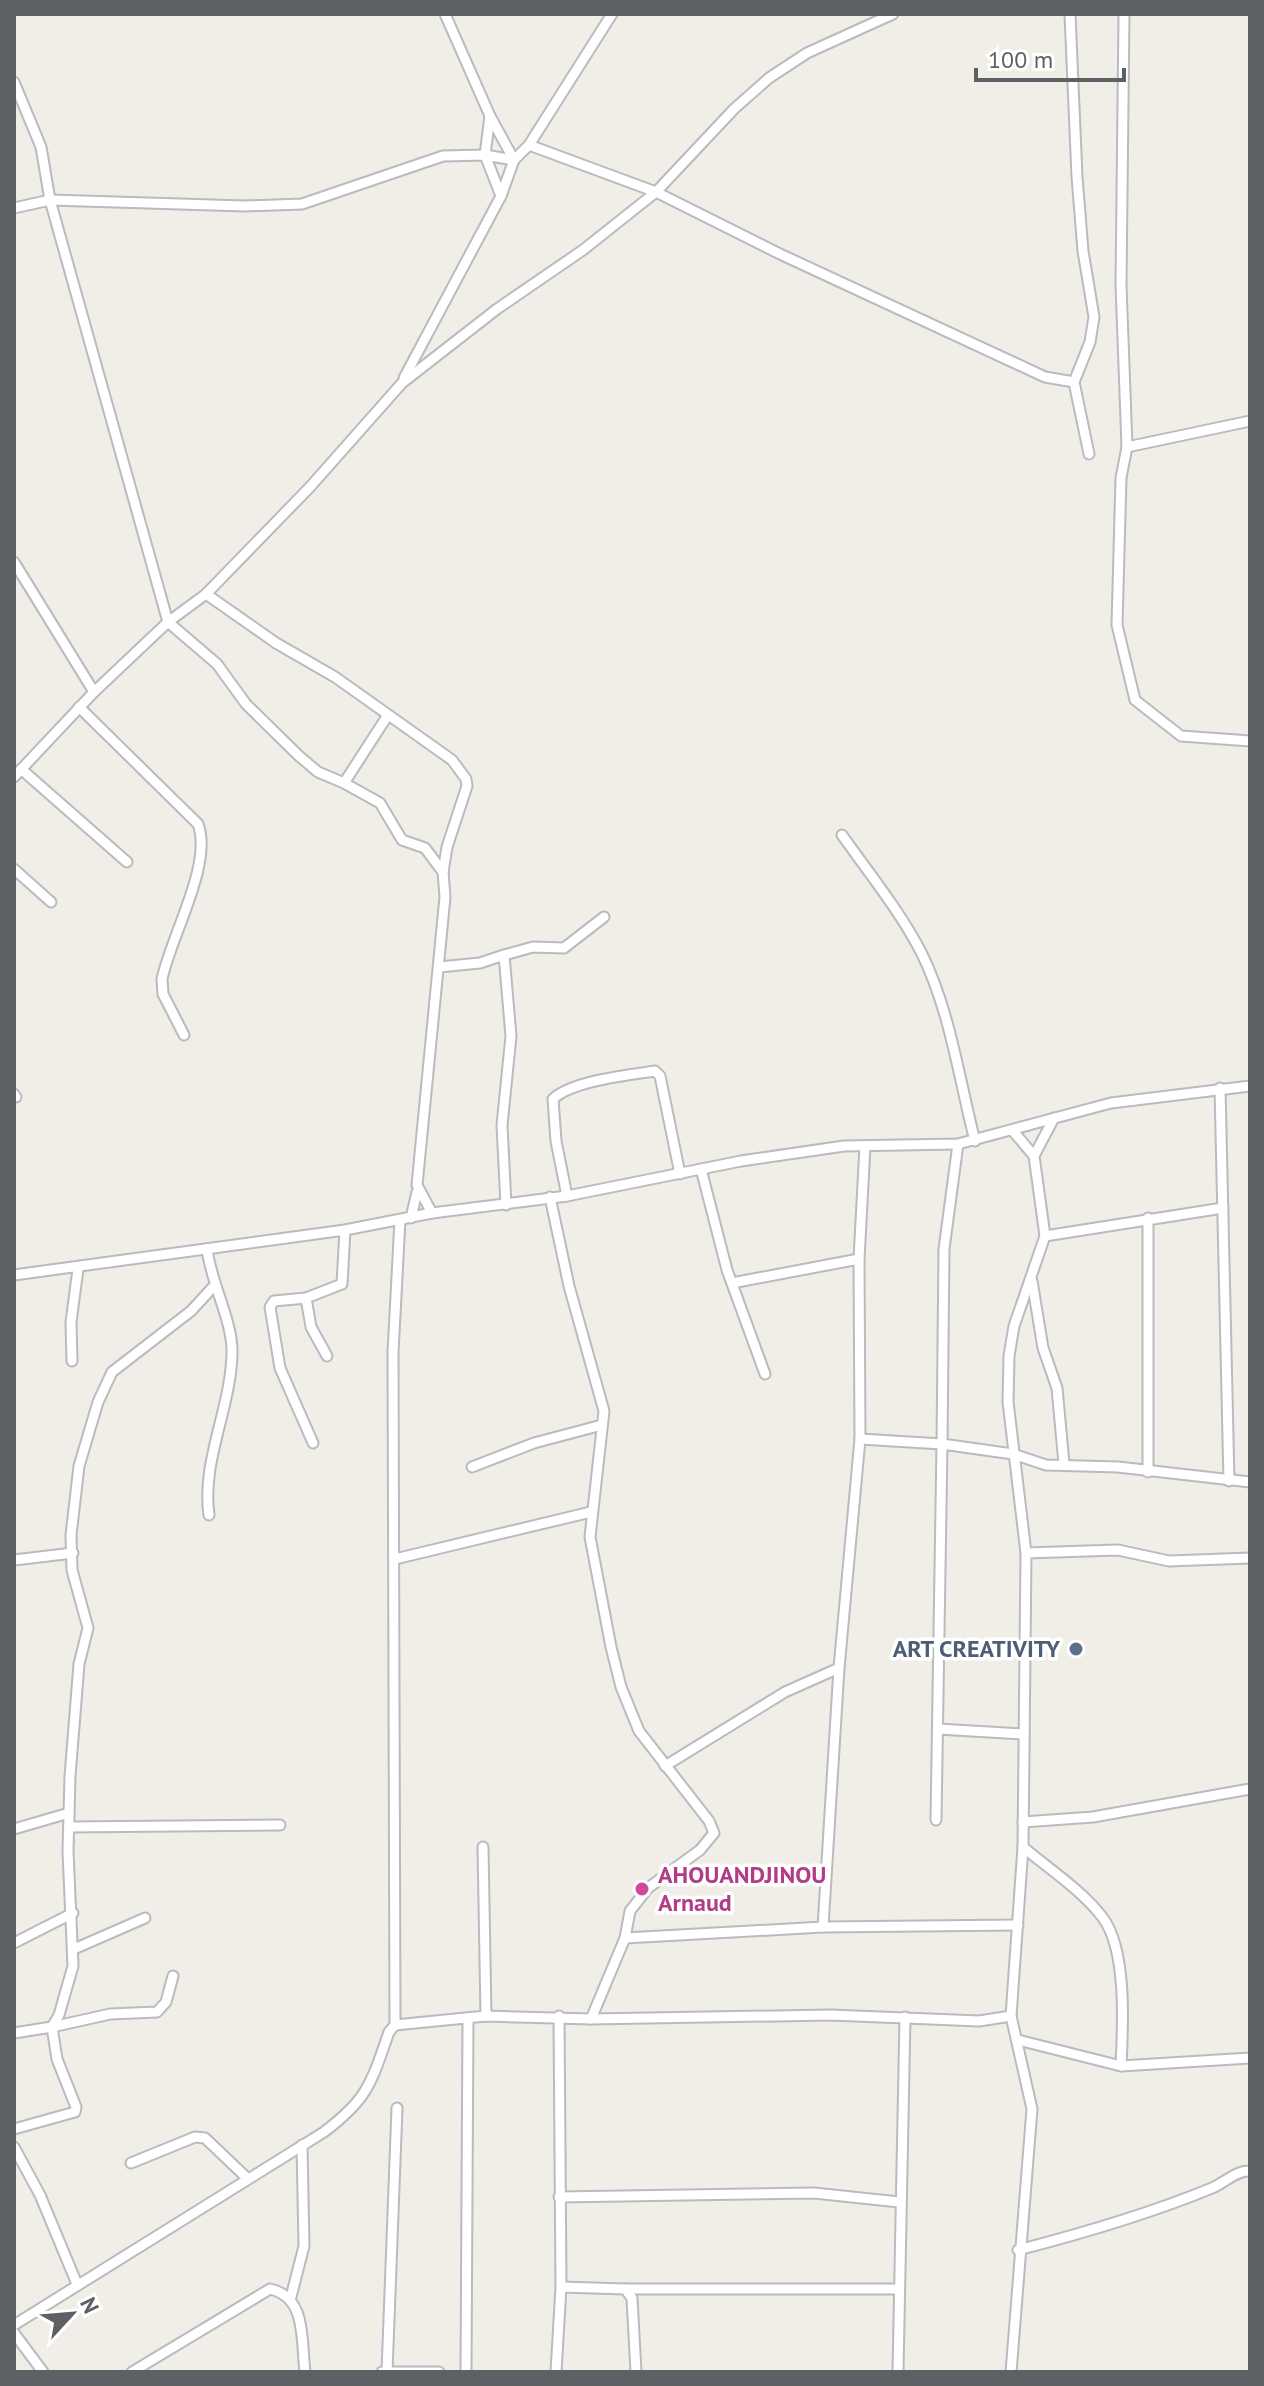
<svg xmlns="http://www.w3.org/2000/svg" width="1264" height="2386" font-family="'PT Sans',sans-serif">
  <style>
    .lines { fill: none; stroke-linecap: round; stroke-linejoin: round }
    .minor-casing { stroke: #b8bbbf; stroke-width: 13 }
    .minor { stroke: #fff; stroke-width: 9 }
    .service-dot { fill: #5c6f8a; stroke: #fff; stroke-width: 3 }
    .hotel-dot { fill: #d1479c; stroke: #fff; stroke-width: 3 }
    .labels { text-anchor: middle; stroke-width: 7; stroke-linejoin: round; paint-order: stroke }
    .service-label { font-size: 24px; font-weight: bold; fill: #4e5e75; stroke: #fff; text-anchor: end }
    .hotel-label { font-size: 24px; font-weight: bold; fill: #b23c85; stroke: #fff; text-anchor: start }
  </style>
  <rect width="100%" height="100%" fill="#f0eee6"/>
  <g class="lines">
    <!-- minor casing -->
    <g class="minor-casing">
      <g id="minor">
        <polyline points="445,14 490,116 514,160"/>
        <polyline points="1070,14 1077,177 1083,251 1094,317 1090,342 1074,382 1089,454"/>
        <polyline points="1124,14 1121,285 1127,447 1121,478 1117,625 1135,700 1181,736 1250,741"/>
        <polyline points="14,82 41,147 50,200 168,622 217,664 246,704 299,756 318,772 344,783"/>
        <polyline points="490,116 485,155 501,196"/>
        <polyline points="529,145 656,192 780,254 1045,377 1074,382"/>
        <polyline points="14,208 50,200 245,206 302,204 443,156 485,155 514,160"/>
        <polyline points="404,378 501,196 514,160 529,145 612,14"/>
        <polyline points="1127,447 1250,421"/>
        <polyline points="14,562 94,692"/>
        <polyline points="206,594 276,643 335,677 452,760 466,779 467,786 447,847 443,872 445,897 417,1185 432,1213"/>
        <path d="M79,707L198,824C213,864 171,936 162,979L163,994L184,1035"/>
        <polyline points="388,715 344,783 380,803 402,840 425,848 443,872"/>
        <polyline points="21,769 127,862"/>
        <polyline points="14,777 94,692 168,622 206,594 310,487 402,383 497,309 583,250 656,192 734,109 769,78 807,53 893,14"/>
        <path d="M842,835C869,873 899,910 921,952C950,1010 959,1079 975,1141"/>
        <polyline points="14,869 51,902"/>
        <polyline points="504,955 533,947 564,948 604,917"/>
        <polyline points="439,967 480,963 504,955 511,1036 502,1125 506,1205"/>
        <polyline points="1220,1088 1229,1481"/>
        <polyline points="14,1094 16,1097"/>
        <polyline points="958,1144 944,1249 942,1444 1013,1454 1046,1465 1118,1467 1250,1482"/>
        <polyline points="1034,1156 1054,1118"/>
        <polyline points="701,1169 727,1270 765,1374"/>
        <path d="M567,1196L556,1141L553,1099C572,1081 628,1075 655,1071L660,1076L680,1174"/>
        <polyline points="411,1218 417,1192"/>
        <polyline points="1045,1236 1223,1208"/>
        <path d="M207,1249C211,1283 232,1320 232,1351C232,1406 201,1461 209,1515"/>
        <polyline points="14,1275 345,1230 432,1213 567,1196 741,1161 844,1146 958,1144 1111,1103 1250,1086"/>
        <polyline points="1032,1281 1043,1348 1057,1388 1064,1464"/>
        <polyline points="732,1283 859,1259"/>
        <polyline points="306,1298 311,1327 327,1356"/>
        <polyline points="72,1361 71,1322 78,1269"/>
        <polyline points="860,1439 942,1444 936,1820"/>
        <polyline points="313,1443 280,1368 270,1307 274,1301 306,1298 342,1284 345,1230"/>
        <polyline points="472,1467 534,1443 602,1425"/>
        <polyline points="1148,1472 1148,1218"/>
        <polyline points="1026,1553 1118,1550 1169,1561 1250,1558"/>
        <polyline points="395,1559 591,1512"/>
        <polyline points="14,1560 73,1553"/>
        <polyline points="938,1729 1024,1734"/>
        <polyline points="665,1766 785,1692 839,1668"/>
        <polyline points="1023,1822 1093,1817 1250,1789"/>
        <polyline points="70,1827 280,1825"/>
        <polyline points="14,1829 69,1813"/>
        <polyline points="483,1847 486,2016"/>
        <path d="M1023,1847C1049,1869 1083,1891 1103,1918C1127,1951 1123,2025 1121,2066"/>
        <polyline points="823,1927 839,1668 860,1439 859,1259 865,1146"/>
        <polyline points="625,1938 823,1927 1018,1925"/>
        <polyline points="14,1943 73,1913"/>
        <polyline points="74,1949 145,1918"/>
        <polyline points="591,2019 831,2015 979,2021 1011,2016"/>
        <polyline points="395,2025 393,1352 400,1220"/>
        <polyline points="14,2033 52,2027 59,2015 73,1966 68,1851 70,1776 79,1664 88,1628 72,1570 71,1535 79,1466 98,1402 112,1372 191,1311 213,1287"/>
        <polyline points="1018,2040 1121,2066 1250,2058"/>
        <polyline points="14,2129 75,2112 76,2107 57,2059 52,2027 110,2014 157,2012 166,2002 173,1976"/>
        <polyline points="14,2147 40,2195 77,2284"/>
        <polyline points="131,2163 195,2137 205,2138 247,2178"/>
        <polyline points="559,2197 814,2193 899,2202"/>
        <path d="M1018,2250C1084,2233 1149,2214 1212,2188C1224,2183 1237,2170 1250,2171"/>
        <polyline points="561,2287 625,2289 632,2298 636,2372"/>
        <polyline points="625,2289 898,2289"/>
        <polyline points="291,2297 304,2246 302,2145"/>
        <path d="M14,2325L324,2132C369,2098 371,2083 389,2032L395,2025L486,2016L591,2019L625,1938L630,1911L648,1888L700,1850L714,1833L709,1821L639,1731L621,1687L611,1647L590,1537L604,1411L569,1286L550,1197"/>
        <polyline points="14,2333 43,2372"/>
        <path d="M132,2372L270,2289C307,2297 301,2340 305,2372"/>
        <polyline points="382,2372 439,2372"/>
        <polyline points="387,2372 397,2108"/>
        <polyline points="466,2372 468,2018"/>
        <polyline points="556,2372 561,2287 559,2016"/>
        <polyline points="898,2372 905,2017"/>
        <polyline points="1011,2372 1032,2109 1011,2016 1023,1847 1026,1553 1008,1402 1009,1356 1014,1326 1045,1236 1034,1156 1013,1131"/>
      </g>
    </g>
    <!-- minor -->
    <use href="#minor" class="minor"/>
  </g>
  <!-- markers -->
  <circle class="service-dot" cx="1076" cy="1649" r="8"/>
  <circle class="hotel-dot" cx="642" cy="1889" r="8"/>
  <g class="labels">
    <!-- service labels -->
    <g class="service-label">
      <text x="1060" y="1657">ART CREATIVITY</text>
    </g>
    <!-- hotel labels -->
    <g class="hotel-label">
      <text x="658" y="1883">AHOUANDJINOU<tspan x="658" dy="28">Arnaud</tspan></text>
    </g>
  </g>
  <!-- border -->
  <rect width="1264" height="2386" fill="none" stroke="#5d6166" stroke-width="32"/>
  <!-- north arrow -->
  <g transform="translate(72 2314) rotate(64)" stroke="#ffffff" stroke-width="6" paint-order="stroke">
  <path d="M0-6L14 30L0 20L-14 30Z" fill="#5d6166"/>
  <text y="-12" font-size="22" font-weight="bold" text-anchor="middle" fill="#5d6166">N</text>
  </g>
  <!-- scale -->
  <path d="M976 68v12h148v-12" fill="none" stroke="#5d6166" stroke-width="4"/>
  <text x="988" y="68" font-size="24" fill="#5d6166" stroke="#ffffff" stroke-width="6" paint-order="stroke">100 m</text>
</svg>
